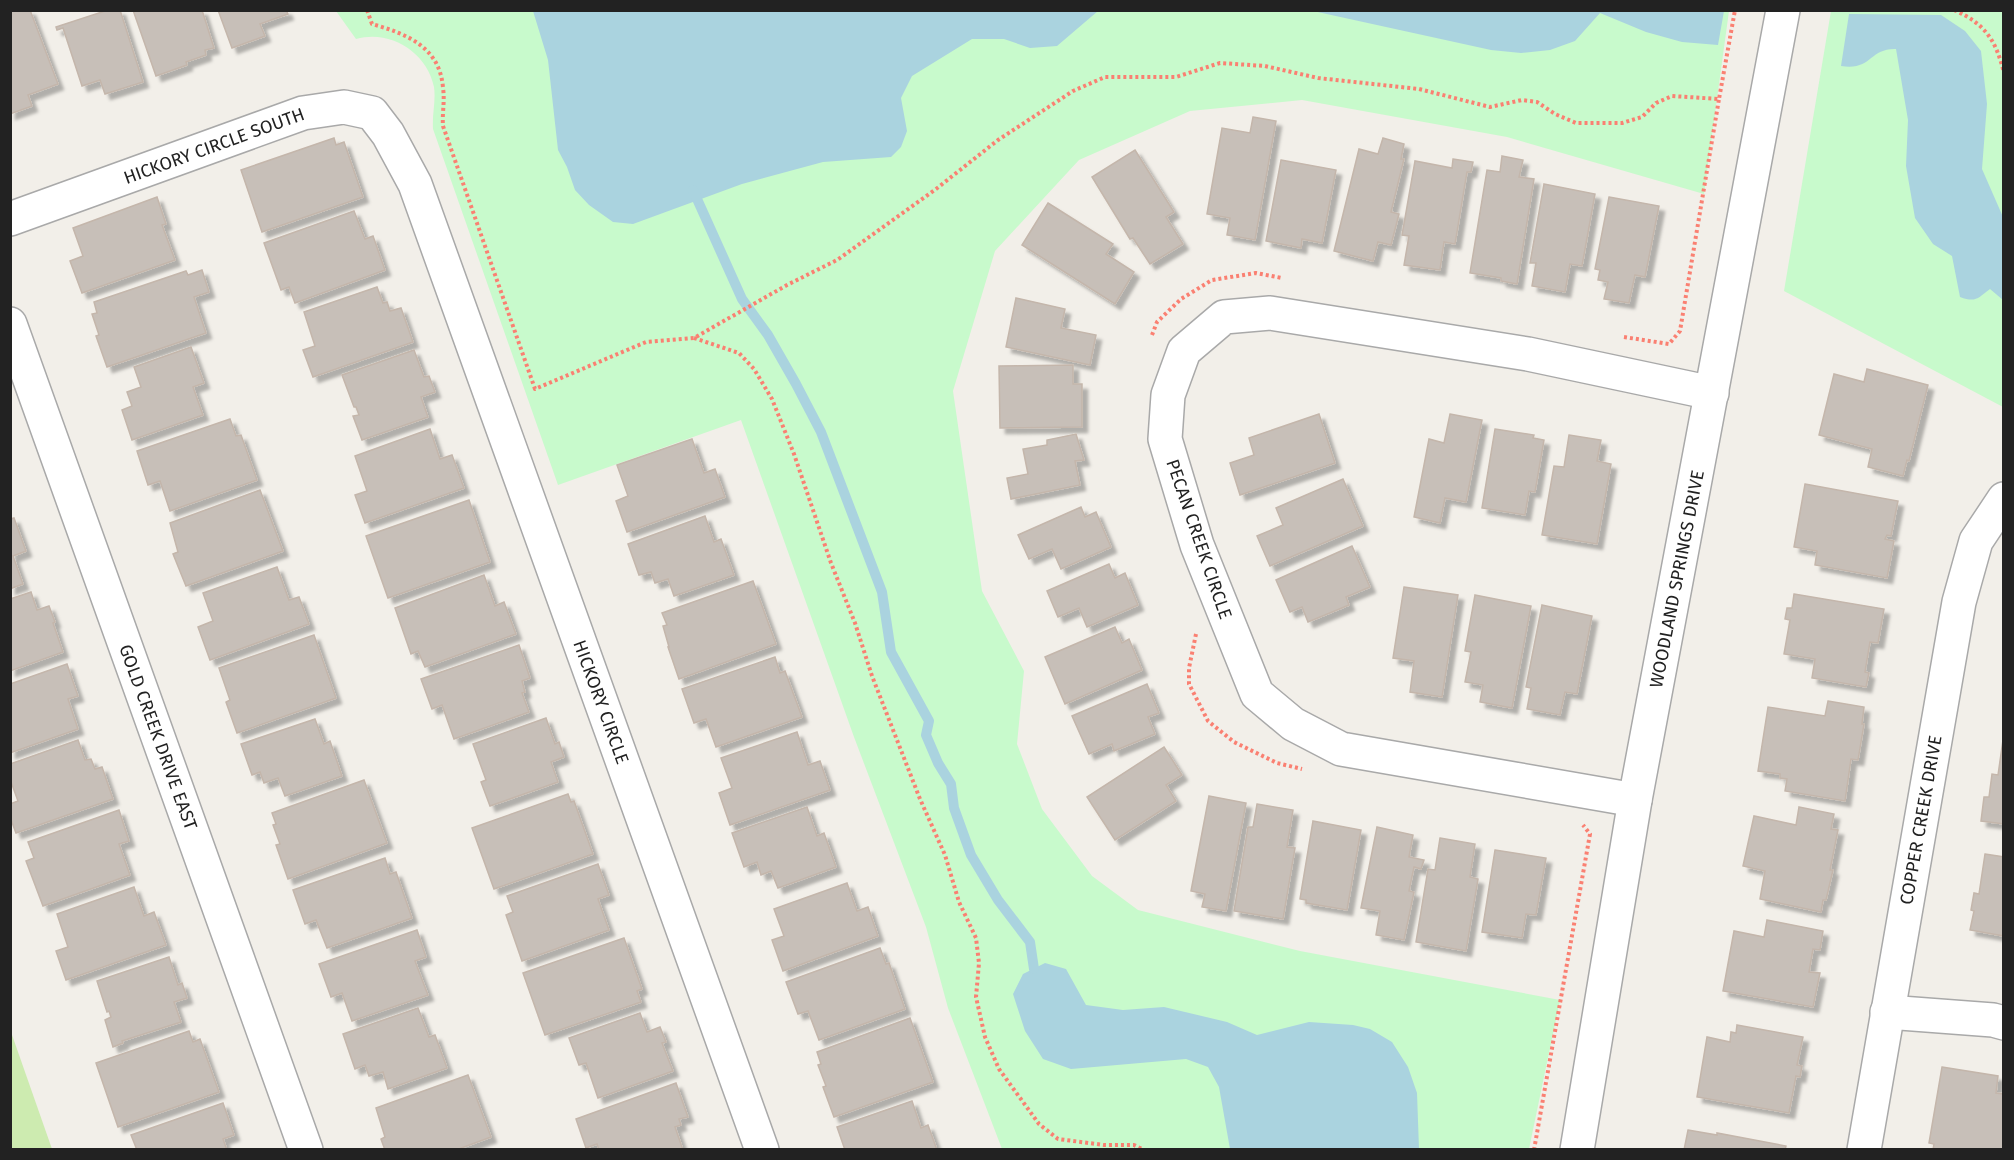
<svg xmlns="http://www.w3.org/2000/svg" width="2014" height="1160" font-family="'Fira Sans',sans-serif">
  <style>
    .grass { fill: #cdebb0 }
    .park { fill: #c8facc }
    .water { fill: #aad3df }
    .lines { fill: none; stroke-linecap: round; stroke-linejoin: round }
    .stream { stroke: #aad3df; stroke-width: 10 }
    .building { fill: #c7bfb8; stroke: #c4b6ab; stroke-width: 1.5; filter: url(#shadow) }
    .minor-casing { stroke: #a9a9a9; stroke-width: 36 }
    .path { stroke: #fa8072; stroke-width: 4; stroke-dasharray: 3 3; stroke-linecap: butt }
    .minor { stroke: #fff; stroke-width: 33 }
    .labels { text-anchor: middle; stroke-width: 5; stroke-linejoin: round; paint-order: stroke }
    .street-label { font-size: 18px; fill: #222; stroke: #fff }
  </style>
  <defs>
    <filter id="shadow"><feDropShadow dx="5.5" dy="5.5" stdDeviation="1.5" flood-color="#0004"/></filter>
  </defs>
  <rect width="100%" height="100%" fill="#f2efe9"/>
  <!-- grass -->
  <polygon class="grass" points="11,1032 52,1149 11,1149"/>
  <!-- park -->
  <g class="park">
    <path d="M336,11H1729L1704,194L1507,137L1302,100L1190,111L1079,160L995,251L953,391L982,591L1024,671L1017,744L1042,809L1092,876L1138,910L1300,951L1560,1000L1529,1149H1002L948,1008L926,927L854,737L741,420L558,485L433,129C432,114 436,101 434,87C427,52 390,29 356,39Z"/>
    <polygon points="1831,11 2003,11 2003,407 1784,291"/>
  </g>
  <!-- water -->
  <g class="water">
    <polygon points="533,11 533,10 1098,11 1057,46 1030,48 1004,39 972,39 912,76 901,98 907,131 901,147 891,157 823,162 742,184 633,224 613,222 589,205 575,190 567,167 558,150 548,60"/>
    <polygon points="1313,11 1724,11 1718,45 1682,42 1646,32 1600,13 1575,41 1550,50 1521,53 1491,50"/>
    <path d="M1849,14L1941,15L1965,31L1981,51L1987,104L1982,169L2003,217V300L1990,289C1978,298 1976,303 1960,297L1952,256L1933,244L1915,218L1906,166L1908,120L1896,49C1869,48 1872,71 1841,66Z"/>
    <polygon points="1045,963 1066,969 1086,1005 1123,1010 1164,1007 1227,1022 1257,1035 1309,1022 1353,1025 1370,1029 1392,1042 1408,1067 1417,1093 1419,1149 1230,1149 1219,1087 1208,1067 1186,1059 1071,1069 1043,1059 1025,1031 1013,994 1023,974"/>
  </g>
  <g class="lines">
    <!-- stream -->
    <polyline class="stream" points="693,190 742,299 768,335 796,384 821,432 882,592 891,652 929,721 926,735 938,763 951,784 954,808 971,855 998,900 1030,942 1034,969"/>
  </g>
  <!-- building -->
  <g class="building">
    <polygon points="10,10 30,10 58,84 28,95 32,106 10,114"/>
    <polygon points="108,10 120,10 143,82 105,94 100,80 82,86 63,28 57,30 56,27"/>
    <polygon points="133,10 202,10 214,48 205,50 206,55 186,62 187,65 156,76"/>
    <polygon points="218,10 286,10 288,14 260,24 265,36 232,48"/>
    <polygon points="1253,117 1276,121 1255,240 1227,235 1230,218 1207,214 1222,128 1250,133"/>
    <polygon points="334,138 336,145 344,142 363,197 262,232 241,170"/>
    <polygon points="1383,138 1404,144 1401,159 1404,159 1391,212 1399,214 1391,245 1378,242 1373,261 1334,251 1359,149 1378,154"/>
    <polygon points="1135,150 1174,212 1166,217 1183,244 1150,264 1133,238 1130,239 1092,177"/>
    <polygon points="1502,156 1523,160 1519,177 1534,179 1517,284 1501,281 1501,278 1470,273 1487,170 1500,172"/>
    <polygon points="1453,159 1473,162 1471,172 1467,172 1455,244 1444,242 1440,270 1404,265 1409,236 1402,235 1415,161 1452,168"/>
    <polygon points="1281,160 1336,170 1322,243 1302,239 1301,248 1266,241"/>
    <polygon points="1544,184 1595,194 1582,266 1570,264 1565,292 1532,286 1536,263 1530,263"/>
    <polygon points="157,197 166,224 162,225 175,260 82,293 70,261 83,256 73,228"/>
    <polygon points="1609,197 1659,206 1645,277 1635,275 1629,303 1604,299 1608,282 1598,280 1600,270 1595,269"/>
    <polygon points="1048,203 1113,244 1106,254 1134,272 1115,304 1022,245"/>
    <polygon points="354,211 365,239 373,236 385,270 295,303 289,287 281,290 264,243"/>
    <polygon points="202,270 209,292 194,297 206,333 107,367 96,336 99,335 92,314 97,313 94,302 186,271 188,275"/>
    <polygon points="377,287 383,303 387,302 390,311 401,308 413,342 313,377 303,350 315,346 304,312"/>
    <polygon points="1016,298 1065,309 1061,328 1096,335 1090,365 1006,347"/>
    <polygon points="191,347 204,383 193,387 203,415 132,440 122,410 132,406 127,392 141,387 134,367"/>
    <polygon points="414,350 424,377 429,376 435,392 421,397 428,417 362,440 353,416 359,415 356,407 354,407 342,375"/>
    <polygon points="1073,365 1073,384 1082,384 1082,427 1000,428 999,366"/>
    <polygon points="1867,369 1928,385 1909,461 1907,460 1903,476 1868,467 1872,449 1819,435 1834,374 1864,382"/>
    <polygon points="1319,414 1335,463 1240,495 1230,463 1254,455 1249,438"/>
    <polygon points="1450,414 1482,420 1466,502 1445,498 1440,523 1414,517 1429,439 1444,443"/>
    <polygon points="230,419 236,436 241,435 257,480 170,511 160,481 148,485 137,451"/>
    <polygon points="430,429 440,459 452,455 464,488 365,523 355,495 367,491 355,456"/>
    <polygon points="1495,429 1534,435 1533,438 1544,440 1535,492 1529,491 1525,515 1482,508"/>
    <polygon points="1076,434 1084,460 1075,461 1080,485 1011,499 1007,478 1028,474 1023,449 1047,445 1047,440"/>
    <polygon points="1569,435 1601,440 1597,461 1611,464 1597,544 1542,535 1554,466 1564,467"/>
    <polygon points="692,439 704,473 715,469 725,497 627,532 616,501 628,496 617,465"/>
    <polygon points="1343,479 1363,526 1270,566 1257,536 1283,525 1276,508"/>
    <polygon points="1805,484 1898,501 1891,536 1887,535 1885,539 1894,541 1887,578 1815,565 1817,551 1794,547"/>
    <polygon points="260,490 283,551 186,586 173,554 178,552 170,523"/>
    <polygon points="469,500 490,562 388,598 366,536"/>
    <polygon points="1081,507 1085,517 1096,512 1111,547 1061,569 1052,549 1029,559 1018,535"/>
    <polygon points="705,516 714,542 721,539 734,575 674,596 668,579 655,583 651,572 639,575 628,544"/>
    <polygon points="14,518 26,551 13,556 23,584 10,589 10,519"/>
    <polygon points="1352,546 1370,587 1346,597 1349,605 1308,622 1302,607 1290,612 1276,580"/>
    <polygon points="1109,564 1115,578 1125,573 1138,605 1087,627 1079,608 1058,617 1047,591"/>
    <polygon points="277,567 289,600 299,597 309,624 210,660 198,627 213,621 203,593"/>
    <polygon points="484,575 495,606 504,602 516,634 425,667 418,651 411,654 395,608"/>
    <polygon points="753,581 776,644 679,679 668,647 669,647 663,626 667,625 662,613"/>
    <polygon points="1404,587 1458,595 1442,697 1410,692 1414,661 1393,658"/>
    <polygon points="31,592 37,610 49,606 55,622 53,623 63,652 10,671 10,599"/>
    <polygon points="1794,594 1884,609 1878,643 1870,642 1865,672 1869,673 1866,687 1812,678 1815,659 1784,654 1790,620 1785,619 1787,608 1792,608"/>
    <polygon points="1475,595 1531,606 1512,708 1480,702 1483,685 1465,682 1471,652 1465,651"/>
    <polygon points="1542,605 1592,616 1577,694 1565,692 1560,715 1527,709 1531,688 1526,687"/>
    <polygon points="1115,627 1122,643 1129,639 1142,670 1065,704 1045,657"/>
    <polygon points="314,635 336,698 237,733 226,702 230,700 219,668"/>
    <polygon points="519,645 530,678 522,681 525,692 522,693 529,712 454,739 442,705 432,709 421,679"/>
    <polygon points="775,657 780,673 785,671 802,717 716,747 706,719 694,723 682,689"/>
    <polygon points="67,664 78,696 68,699 78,729 10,753 10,684"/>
    <polygon points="1147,684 1159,713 1148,717 1155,734 1114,751 1112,744 1089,754 1072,716"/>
    <polygon points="1828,701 1864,707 1862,724 1864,724 1858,760 1851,759 1845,801 1785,791 1787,779 1780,778 1780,774 1758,771 1768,707 1825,716"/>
    <polygon points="546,718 555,744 559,742 564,757 551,762 558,782 490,806 481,782 486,780 473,744"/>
    <polygon points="315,719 324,744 330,741 342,776 285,796 278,778 264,783 260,772 252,775 241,744"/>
    <polygon points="797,732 808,765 820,761 830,790 730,825 719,793 732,788 721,758"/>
    <polygon points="78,740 85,760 91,759 95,769 102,767 113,799 16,833 10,817 10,804 18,801 10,779 10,764"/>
    <polygon points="2003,740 2004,740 2004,824 1981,821 1984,797 1989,797 1992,774 1998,775"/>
    <polygon points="1164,747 1182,775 1166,785 1176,801 1115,840 1087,797"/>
    <polygon points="364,780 387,843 288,879 276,845 280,844 273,825 276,824 272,813"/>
    <polygon points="568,794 571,802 574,801 593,854 494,889 472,828"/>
    <polygon points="1209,796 1246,803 1226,911 1202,907 1205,894 1191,891"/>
    <polygon points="1257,804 1293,810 1287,847 1295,848 1283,919 1234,911 1248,827 1253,827"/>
    <polygon points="807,807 817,836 824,833 836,867 778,888 771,871 761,875 757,862 744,867 732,833"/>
    <polygon points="1799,807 1834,814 1831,829 1838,830 1830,870 1833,870 1826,900 1823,900 1821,912 1760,899 1765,871 1743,866 1754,816 1796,825"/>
    <polygon points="119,810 129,841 119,844 130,875 43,906 26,861 34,858 28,842"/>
    <polygon points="1313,821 1361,830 1347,910 1306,903 1306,900 1300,899"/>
    <polygon points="1377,827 1413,835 1409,857 1424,860 1421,869 1414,867 1409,891 1414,892 1404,940 1376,935 1380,911 1361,908"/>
    <polygon points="1440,838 1475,844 1470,877 1478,879 1466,951 1416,942 1428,869 1435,870"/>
    <polygon points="1495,850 1546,858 1536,915 1526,914 1522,938 1482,932"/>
    <polygon points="1985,854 2004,857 2004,936 1970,930 1974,911 1971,910 1974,893 1979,894"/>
    <polygon points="385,858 390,874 396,872 412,918 327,948 316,920 305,924 293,890"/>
    <polygon points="598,864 609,895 598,899 609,930 522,961 506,915 513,912 507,896"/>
    <polygon points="847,883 857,911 868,907 878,936 783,971 772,940 784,936 774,909"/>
    <polygon points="134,887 144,916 154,912 166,945 66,980 56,951 68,947 57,914"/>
    <polygon points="1767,920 1823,931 1820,950 1813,949 1809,972 1820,973 1813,1007 1723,991 1734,931 1764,937"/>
    <polygon points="417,930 426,957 415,961 428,995 352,1021 342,993 331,997 319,964"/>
    <polygon points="624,938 642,989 637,991 641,1002 545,1035 523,973"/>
    <polygon points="880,948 886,964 889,963 905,1009 819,1040 808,1011 798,1014 786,982"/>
    <polygon points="169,957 178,985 182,983 187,998 174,1002 181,1022 122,1041 123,1043 113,1047 105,1020 111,1017 109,1011 107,1012 97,981"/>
    <polygon points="418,1008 429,1037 435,1035 447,1068 388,1089 383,1072 369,1076 365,1065 355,1069 343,1034"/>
    <polygon points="640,1013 647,1032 660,1027 666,1042 662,1043 673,1071 598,1098 586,1063 579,1065 569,1038"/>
    <polygon points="910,1018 933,1082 834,1117 823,1087 826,1086 818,1065 821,1064 817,1052"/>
    <polygon points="1737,1025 1803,1037 1797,1065 1802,1066 1800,1077 1796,1076 1789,1113 1697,1097 1707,1037 1730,1042 1731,1032 1736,1033"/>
    <polygon points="189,1031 193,1042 200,1039 219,1092 118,1127 96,1063"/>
    <polygon points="1942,1067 1998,1076 1996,1093 2004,1094 2004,1150 1933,1150 1934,1144 1929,1143"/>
    <polygon points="468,1075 491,1137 456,1150 385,1150 381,1139 385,1137 376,1108"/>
    <polygon points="676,1083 688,1117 679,1119 681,1125 675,1127 683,1150 599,1150 597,1144 586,1148 576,1119"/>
    <polygon points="912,1101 921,1128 928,1125 937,1150 845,1150 837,1127"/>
    <polygon points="223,1103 234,1135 223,1139 227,1150 137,1150 131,1135"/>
    <polygon points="1688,1130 1717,1135 1717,1133 1786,1146 1785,1150 1684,1150"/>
  </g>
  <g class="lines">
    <!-- minor casing -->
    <g class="minor-casing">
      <g id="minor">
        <polyline points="10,219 303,113 344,107 372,113 388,134 415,184 762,1150"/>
        <polyline points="10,324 306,1150"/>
        <polyline points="1635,800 1341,749 1293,724 1257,694 1197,545 1165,439 1168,395 1184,351 1224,317 1270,313 1528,354 1712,393"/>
        <polyline points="1887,1012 1993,1020 2004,1023"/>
        <polyline points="1577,1150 1635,800 1783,10"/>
        <polyline points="1864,1150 1959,602 1976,541 2004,499"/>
      </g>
    </g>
    <!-- path -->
    <g class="path">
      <path d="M367,10L372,24C407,34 440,47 443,88C445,101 442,113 443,126L535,389L646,342L694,338L787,285L837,260L936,189L998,140L1073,91L1105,77H1176L1220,63L1265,66L1318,78L1419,89L1490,107L1522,100L1537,102L1555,114L1576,123H1622L1642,117L1656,103L1672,96L1719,99L1735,10"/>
      <path d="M1954,10C1986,24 1996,41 2004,73"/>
      <polyline points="1152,335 1157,322 1181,299 1212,280 1256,273 1282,278"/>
      <polyline points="1624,337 1669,344 1680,331 1719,99"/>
      <polyline points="694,338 739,353 754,369 772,399 794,454 831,563 855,623 872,676 920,799 945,855 959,902 976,938 979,963 976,997 985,1037 999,1069 1039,1124 1058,1139 1104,1145 1134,1145 1144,1150"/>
      <polyline points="1196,634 1189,668 1189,684 1208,721 1234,742 1277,763 1302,769"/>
      <polyline points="1534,1150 1590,834 1583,825"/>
    </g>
    <!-- minor -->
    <use href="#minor" class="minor"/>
  </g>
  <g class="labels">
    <!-- street labels -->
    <g class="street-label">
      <text transform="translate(214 146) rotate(-20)" y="6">HICKORY CIRCLE SOUTH</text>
      <text transform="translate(1199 539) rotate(71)" y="6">PECAN CREEK CIRCLE</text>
      <text transform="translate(1677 579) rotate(-79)" y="6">WOODLAND SPRINGS DRIVE</text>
      <text transform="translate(601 702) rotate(70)" y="6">HICKORY CIRCLE</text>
      <text transform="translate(158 737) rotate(70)" y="6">GOLD CREEK DRIVE EAST</text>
      <text transform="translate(1921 820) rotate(-80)" y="6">COPPER CREEK DRIVE</text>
    </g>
  </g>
  <!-- border -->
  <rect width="2014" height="1160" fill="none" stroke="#222222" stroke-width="24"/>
</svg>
